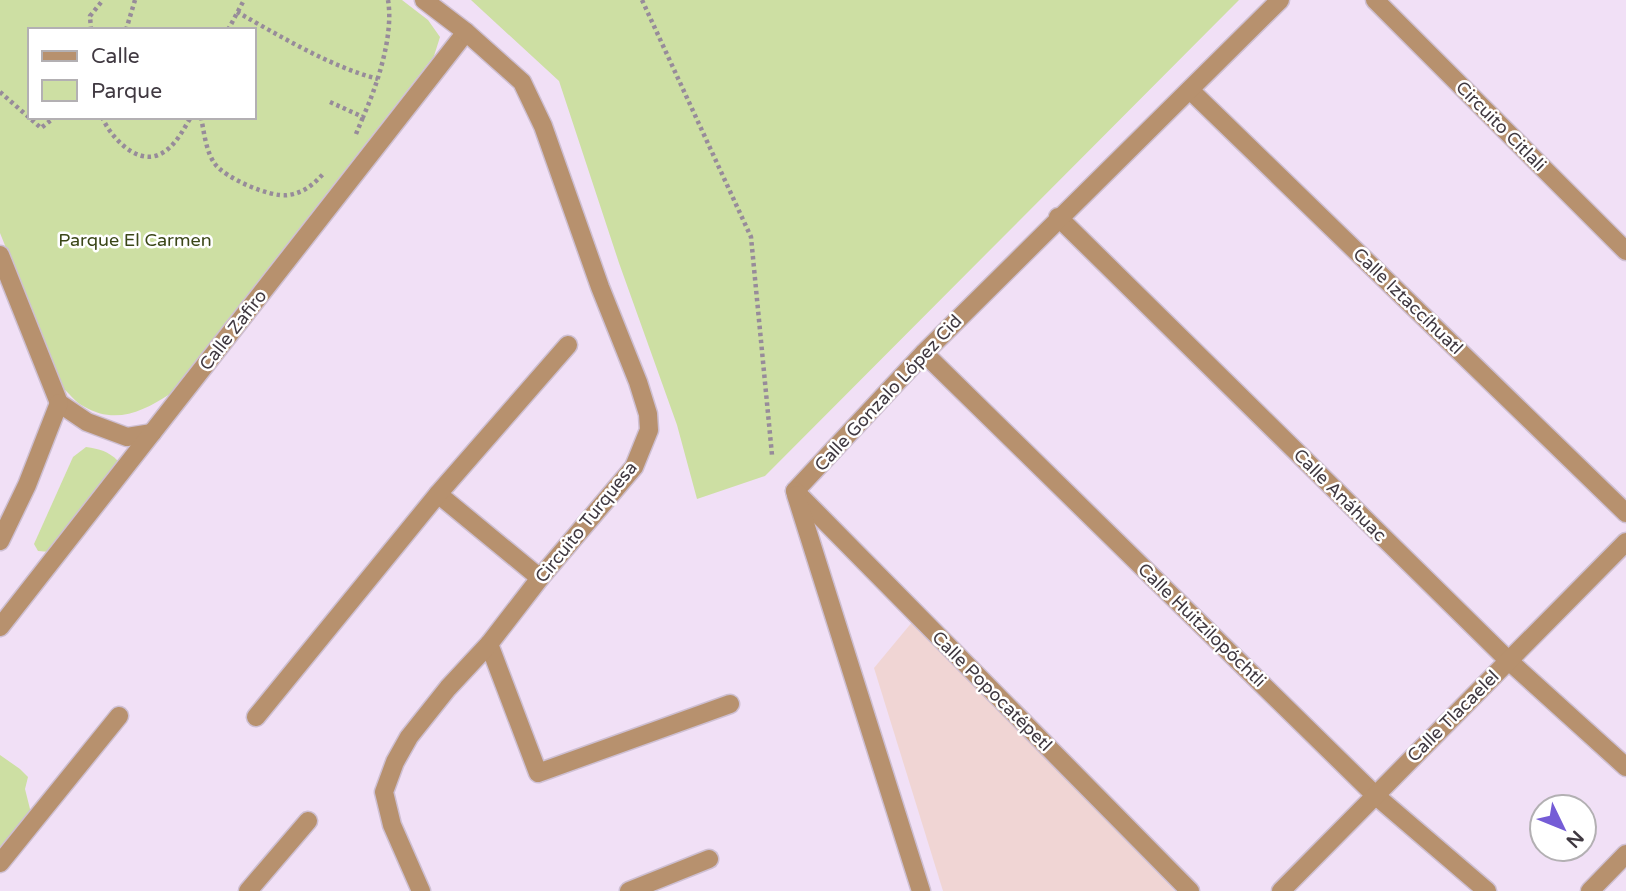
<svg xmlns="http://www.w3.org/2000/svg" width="1626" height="891" font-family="'Varela Round',sans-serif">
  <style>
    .education { fill: #f0d5d4 }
    .green { fill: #cddfa3; fill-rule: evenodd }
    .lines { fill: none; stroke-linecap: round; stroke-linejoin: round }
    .minor-casing { stroke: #cebfd2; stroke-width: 21 }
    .path { stroke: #978b9a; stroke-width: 4.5; stroke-dasharray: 3.5 3.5; stroke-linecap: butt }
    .minor { stroke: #b7916e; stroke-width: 18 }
    .labels { text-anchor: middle; stroke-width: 5; stroke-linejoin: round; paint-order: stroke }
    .street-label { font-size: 18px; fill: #403941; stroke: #fff }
    .park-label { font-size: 18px; fill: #3b4718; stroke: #fff }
  </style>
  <rect width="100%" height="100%" fill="#f1e0f6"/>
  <!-- education -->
  <polygon class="education" points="913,621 1175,891 943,891 874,668"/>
  <!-- green -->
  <g class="green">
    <path d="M0,0H402L428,20L440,37L434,56L170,394C142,412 115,425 83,406C75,402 69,393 62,387L0,233ZM30,30H254V117H30Z"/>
    <polygon points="471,0 1239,0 765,476 697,499 677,425 619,263 559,81"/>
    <path d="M86,447C100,449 108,451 118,461L50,552L38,551L34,544L73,457Z"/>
    <polygon points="0,755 20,769 28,777 25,789 33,821 0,853"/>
  </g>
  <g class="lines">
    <!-- minor casing -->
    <g class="minor-casing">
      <g id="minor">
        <polyline points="1375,0 1626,251"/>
        <polyline points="1190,90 1626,513"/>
        <polyline points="1058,217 1509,661 1626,767"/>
        <polyline points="0,255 59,403 87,422 127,437 152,433"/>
        <polyline points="924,353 1375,795 1487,891"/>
        <polyline points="795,491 924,353 1280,0"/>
        <polyline points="795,491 1190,891"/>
        <polyline points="438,494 540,578"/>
        <polyline points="796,495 921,891"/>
        <polyline points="0,541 27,485 59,403"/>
        <polyline points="0,627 466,32"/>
        <polyline points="489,644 538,773 730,704"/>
        <polyline points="256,717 438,494 568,345"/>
        <polyline points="0,863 119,716"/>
        <polyline points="248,891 308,821"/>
        <polyline points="421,891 392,825 384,792 395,762 409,737 448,688 489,644 540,578 634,467 649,430 648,414 638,382 600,287 543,126 522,82 466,32 424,0"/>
        <polyline points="629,891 709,859"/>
        <polyline points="1281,891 1626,542"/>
        <polyline points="1590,891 1626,854"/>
      </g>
    </g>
    <!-- path -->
    <g class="path">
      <polyline points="642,0 751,237 772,455"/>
      <path d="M237,12C280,36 331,67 378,79"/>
      <polyline points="91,30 90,16 103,0"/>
      <polyline points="126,30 135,0"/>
      <polyline points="228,30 244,0"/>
      <polyline points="0,92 41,128 55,117"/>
      <path d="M330,102L363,117C377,86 394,35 388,0"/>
      <path d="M102,117C110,136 135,164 158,155C174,149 183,130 191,117"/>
      <path d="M201,117C204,132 206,152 215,164C225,178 271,198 288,195C304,193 314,184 324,173"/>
      <polyline points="356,134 363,117"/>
    </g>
    <!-- minor -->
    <use href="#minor" class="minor"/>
  </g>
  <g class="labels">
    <!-- street labels -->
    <g class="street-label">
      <text transform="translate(1501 126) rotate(45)" y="6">Circuito Citlali</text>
      <text transform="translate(1408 301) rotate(44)" y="6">Calle Iztaccíhuatl</text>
      <text transform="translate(233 330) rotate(-52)" y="6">Calle Zafiro</text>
      <text transform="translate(888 393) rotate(-47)" y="6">Calle Gonzalo López Cid</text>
      <text transform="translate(1340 495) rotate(45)" y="6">Calle Anáhuac</text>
      <text transform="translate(586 522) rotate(-51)" y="6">Circuito Turquesa</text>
      <text transform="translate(1202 625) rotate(44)" y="6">Calle Huitzilopóchtli</text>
      <text transform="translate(992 691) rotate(45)" y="6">Calle Popocatépetl</text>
      <text transform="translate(1453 716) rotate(-45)" y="6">Calle Tlacaelel</text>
    </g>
    <!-- park labels -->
    <g class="park-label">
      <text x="135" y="246">Parque El Carmen</text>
    </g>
  </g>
  <!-- legend -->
  <rect x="28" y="28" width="228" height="91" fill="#ffffff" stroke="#b3b0b3" stroke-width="2"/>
  <rect x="42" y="51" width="35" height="10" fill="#b7916e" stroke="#b3b0b3" stroke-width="2"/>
  <text x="91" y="63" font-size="21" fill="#403941">Calle</text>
  <rect x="42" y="80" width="35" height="21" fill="#cddfa3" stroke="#b3b0b3" stroke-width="2"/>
  <text x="91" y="98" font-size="21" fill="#403941">Parque</text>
  <!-- north arrow -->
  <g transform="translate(1563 828) rotate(133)"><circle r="33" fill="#ffffff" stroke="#b3b0b3" stroke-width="2"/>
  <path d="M0-5L12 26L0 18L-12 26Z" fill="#755cd6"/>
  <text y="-10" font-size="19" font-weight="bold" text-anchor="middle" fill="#403941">N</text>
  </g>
</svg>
